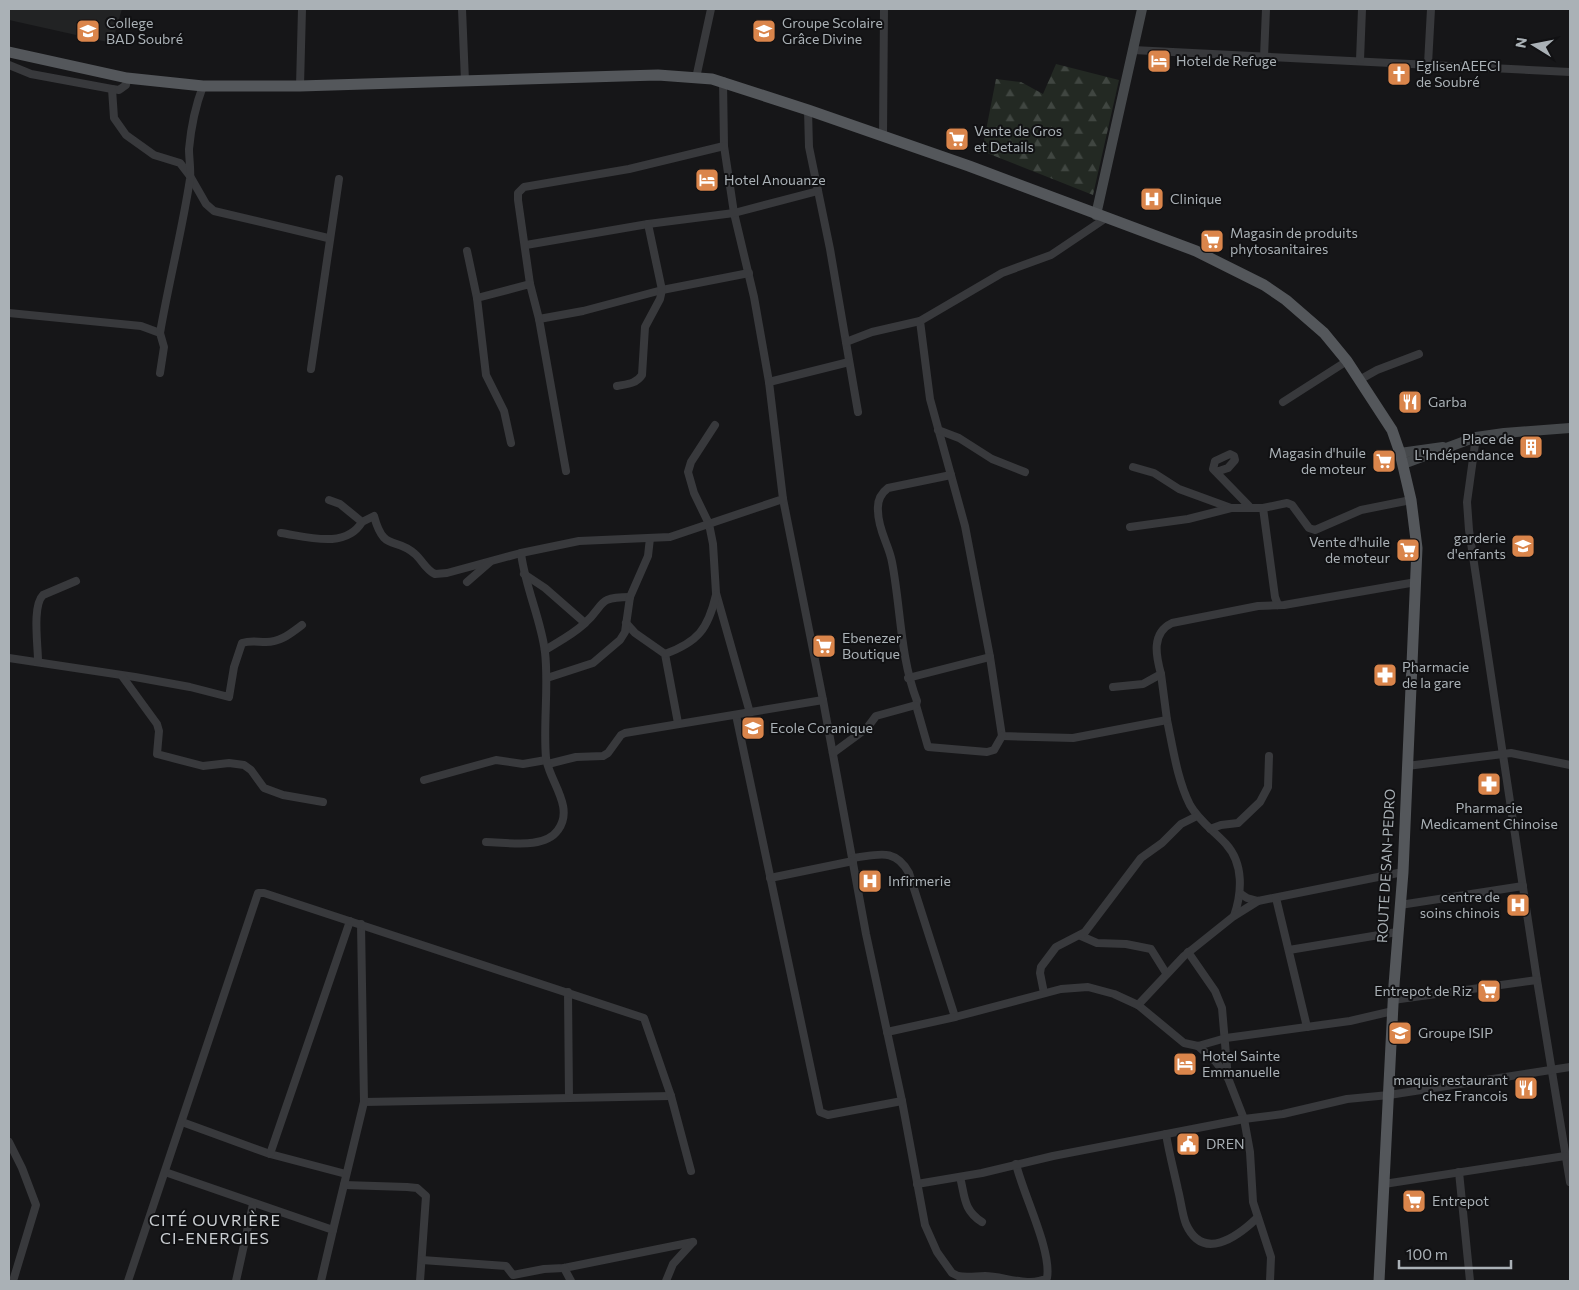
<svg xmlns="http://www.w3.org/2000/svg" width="1579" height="1290" font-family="Commissioner,sans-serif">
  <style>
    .built { fill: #222324 }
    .forest { fill: url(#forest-firs) }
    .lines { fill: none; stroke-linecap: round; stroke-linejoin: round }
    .street { stroke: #38393c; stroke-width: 8 }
    .secondary { stroke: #46494c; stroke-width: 10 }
    .primary { stroke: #54575b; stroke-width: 11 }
    .labels { text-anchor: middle; stroke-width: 4; stroke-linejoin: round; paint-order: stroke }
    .poi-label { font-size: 14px; fill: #aab1b6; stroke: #111113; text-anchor: start }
    .street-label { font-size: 14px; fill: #aab1b6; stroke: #111113 }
    .quarter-label { font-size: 16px; letter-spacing: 1px; fill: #caced2; stroke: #111113 }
  </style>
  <defs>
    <pattern id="forest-firs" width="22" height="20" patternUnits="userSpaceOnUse" patternTransform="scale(1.25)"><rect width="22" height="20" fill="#232923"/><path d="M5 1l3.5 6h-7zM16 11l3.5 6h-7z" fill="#404641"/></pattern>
  </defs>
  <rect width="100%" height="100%" fill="#161618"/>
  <!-- built -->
  <polygon class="built" points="9,9 122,9 112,43 9,20"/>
  <!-- forest -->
  <polygon class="forest" points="1056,64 1119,80 1093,195 982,151 996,79 1021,82 1043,94"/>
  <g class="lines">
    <!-- street -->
    <g class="street">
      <polyline points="462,9 465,81"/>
      <polyline points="1133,50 1570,72"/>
      <polyline points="1264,57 1266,9"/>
      <polyline points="1360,60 1362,9"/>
      <polyline points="1428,64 1431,9"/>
      <polyline points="9,65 31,74 112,89 119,90 126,85 127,78"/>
      <polyline points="696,78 711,9"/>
      <polyline points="723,81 724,146 734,213 754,297 769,382"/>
      <polyline points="300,86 302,9"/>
      <polyline points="112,89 114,118 126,135 154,155 180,163 190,176 206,204 214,211 328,238"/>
      <polyline points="808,110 809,147 830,249 858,412"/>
      <polyline points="883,136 884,9"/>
      <path d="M1106,218L1051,255L1002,273L920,321L930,399L965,526L990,657L1002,736L1073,738L1167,720C1173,748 1177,779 1190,805C1199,821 1214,831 1226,844C1244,864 1242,893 1234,916"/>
      <polyline points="526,245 648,224 734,213 818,191"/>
      <polyline points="467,251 477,298"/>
      <polyline points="530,284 518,200 518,193 524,187 629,169 724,146"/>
      <polyline points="9,313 141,326 160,333 164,347 160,373"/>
      <polyline points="539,319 583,311 662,290 749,273"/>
      <path d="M160,333C169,281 182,231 190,179C191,169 189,159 189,149C191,127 195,107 203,86"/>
      <polyline points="846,342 872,332 920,321"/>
      <polyline points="311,369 339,179"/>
      <polyline points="1361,379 1377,370 1419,354"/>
      <path d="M617,386C627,384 636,384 642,375L645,327L660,299L662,290L648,224"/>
      <polyline points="1283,402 1347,361"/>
      <polyline points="715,425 691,462 688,472 694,493 709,524 713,544 716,593 750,713"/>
      <polyline points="938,430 959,438 992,459 1025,472"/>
      <polyline points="1476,437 1467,502 1469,530 1537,980 1570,1182"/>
      <polyline points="511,443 504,411 486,375 477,298 530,284 539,319 566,471"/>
      <polyline points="1133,467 1154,473 1179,489 1231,508"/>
      <polyline points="1216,472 1228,468 1235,460 1234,456 1230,454 1215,461 1213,469 1249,506"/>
      <path d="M951,475L888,488C880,494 877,501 878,511C878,530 889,545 892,562C901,609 900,657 917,701L916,705L928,747L987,752L994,750L1002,736"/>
      <path d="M783,499L823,700L866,934L902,1101L925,1225L937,1252L952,1273L958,1276C967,1278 976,1276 985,1276C1003,1276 1030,1288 1047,1278C1052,1251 1023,1194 1016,1164"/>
      <path d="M329,500L340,504L362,522L374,516C384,553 395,536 415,554C422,560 426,570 435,574L447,573L521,553"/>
      <polyline points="1263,508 1275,597 1278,605"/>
      <polyline points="1130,527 1188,519 1231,508 1263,508 1287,503 1292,505 1309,528 1315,530 1361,510 1411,500"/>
      <path d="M281,533C308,537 346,549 362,522"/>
      <polyline points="524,574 545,588 585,623"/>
      <polyline points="467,582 490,562"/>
      <polyline points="626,623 635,633 665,654 678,723"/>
      <path d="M545,650C558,642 572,635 584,624C606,605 595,597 630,597"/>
      <path d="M665,654C698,642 708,629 716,595"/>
      <path d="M9,658L135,677L190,687L229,697L234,667L242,643C251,640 257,642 266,642C281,642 291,633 302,625"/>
      <path d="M38,661C38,645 32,606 43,595L76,581"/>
      <polyline points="1161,674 1167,720"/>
      <polyline points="122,676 157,724 159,731 157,754 203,766 229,763 244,765 251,770 264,788 283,795 323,802"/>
      <polyline points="547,678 593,663 620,640 625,632 630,597 648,556 650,538"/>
      <polyline points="908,678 990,657"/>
      <path d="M1113,687L1143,684L1161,674C1156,656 1151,633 1172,623L1258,606L1284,605L1416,582"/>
      <polyline points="736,715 820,1112 828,1115 902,1101"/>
      <polyline points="833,753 867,728 876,716 916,705"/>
      <polyline points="548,764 576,757 603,756 608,753 621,735 625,733 823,700"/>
      <polyline points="1407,766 1511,753 1570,765"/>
      <polyline points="424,780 496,760 523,764 546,760"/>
      <polyline points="1210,829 1221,825 1238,823 1260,802 1268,787 1269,756"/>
      <path d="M486,842C507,842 544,850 558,830C575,807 549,781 546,758C543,723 549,687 545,652C541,619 525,587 521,553L579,541L670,537L783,499L769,382L849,362"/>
      <path d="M852,858C878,855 895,847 909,873L955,1017"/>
      <polyline points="770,878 853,861"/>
      <polyline points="1241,894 1247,898 1258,901 1403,872"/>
      <polyline points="1276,898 1307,1027"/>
      <polyline points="1400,905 1523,886"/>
      <polyline points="1081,936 1097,943 1126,944 1151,949 1166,973"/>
      <polyline points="1289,950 1397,932"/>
      <polyline points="1188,952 1215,991 1222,1008 1228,1078 1244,1119 1250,1152 1253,1202 1271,1257 1270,1281"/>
      <polyline points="568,992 569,1098"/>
      <polyline points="1044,993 1040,973 1041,967 1056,947 1085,932 1141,858 1162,843 1181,824 1197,816"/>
      <polyline points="1393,1000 1537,980"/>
      <polyline points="1138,1005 1184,956 1234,916 1258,901"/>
      <polyline points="887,1032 955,1017 1061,989 1088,987 1114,994 1138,1005 1184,1043 1198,1046 1226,1038 1350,1021 1393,1011"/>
      <polyline points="1198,1046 1216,1062 1228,1078"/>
      <polyline points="364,1102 671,1096"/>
      <polyline points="182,1122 270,1154 346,1174"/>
      <path d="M1166,1134C1169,1153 1174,1171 1178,1190C1181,1201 1182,1214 1186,1224C1203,1262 1237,1237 1257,1218"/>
      <polyline points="9,1142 22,1168 36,1205 13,1281"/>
      <polyline points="270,1154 350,921"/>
      <polyline points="165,1172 333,1230 321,1281"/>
      <polyline points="1459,1172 1470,1281"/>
      <path d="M960,1177C965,1196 963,1210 982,1222"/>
      <polyline points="917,1184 982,1173 1053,1156 1244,1119 1283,1114 1347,1099 1389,1095 1570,1067"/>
      <polyline points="1384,1184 1565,1156"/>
      <polyline points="344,1185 407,1187 417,1188 426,1196 420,1281"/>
      <polyline points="333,1230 364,1102 361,924"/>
      <polyline points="422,1260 506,1266 513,1275 544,1269 564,1268 693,1242"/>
      <polyline points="564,1268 571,1281"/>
      <polyline points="128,1281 258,893 264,893 644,1018 671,1096 691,1171"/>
      <polyline points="236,1281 253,1204"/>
      <polyline points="666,1281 673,1264 693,1242"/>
    </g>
    <!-- secondary -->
    <g class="secondary">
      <polyline points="1096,215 1142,9"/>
      <polyline points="1400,453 1443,447"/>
      <polyline points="1403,464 1476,437 1504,433 1570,428"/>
    </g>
    <!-- primary -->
    <polyline class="primary" points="9,52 127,78 203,86 300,86 622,76 658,75 712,79 808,110 969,166 1196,251 1264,285 1286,300 1324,333 1347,361 1392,430 1400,453 1411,500 1417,548 1403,872 1394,985 1379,1281"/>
  </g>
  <!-- icons -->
  <defs>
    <g id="school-square" transform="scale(1.25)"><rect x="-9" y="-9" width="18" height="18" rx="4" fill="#da854b" stroke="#111113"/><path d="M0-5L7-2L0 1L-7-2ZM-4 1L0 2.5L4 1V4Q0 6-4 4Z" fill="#fff"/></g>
    <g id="hotel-square" transform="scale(1.25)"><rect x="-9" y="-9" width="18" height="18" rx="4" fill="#da854b" stroke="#111113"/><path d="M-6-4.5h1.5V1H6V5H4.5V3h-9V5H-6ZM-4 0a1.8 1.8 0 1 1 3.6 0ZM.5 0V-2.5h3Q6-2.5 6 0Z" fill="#fff"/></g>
    <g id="church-square" transform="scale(1.25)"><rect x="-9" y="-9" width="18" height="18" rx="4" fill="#da854b" stroke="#111113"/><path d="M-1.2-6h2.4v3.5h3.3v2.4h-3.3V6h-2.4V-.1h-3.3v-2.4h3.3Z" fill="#fff"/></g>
    <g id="supermarket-square" transform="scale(1.25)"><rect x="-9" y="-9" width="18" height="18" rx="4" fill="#da854b" stroke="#111113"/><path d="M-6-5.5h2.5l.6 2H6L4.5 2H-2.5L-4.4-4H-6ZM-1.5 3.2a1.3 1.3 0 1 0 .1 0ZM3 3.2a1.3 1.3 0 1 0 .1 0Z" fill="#fff"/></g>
    <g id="hospital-square" transform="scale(1.25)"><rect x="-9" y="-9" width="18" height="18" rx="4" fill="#da854b" stroke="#111113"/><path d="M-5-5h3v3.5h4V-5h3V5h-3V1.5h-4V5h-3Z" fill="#fff"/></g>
    <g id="restaurant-square" transform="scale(1.25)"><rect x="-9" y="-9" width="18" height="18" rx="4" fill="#da854b" stroke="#111113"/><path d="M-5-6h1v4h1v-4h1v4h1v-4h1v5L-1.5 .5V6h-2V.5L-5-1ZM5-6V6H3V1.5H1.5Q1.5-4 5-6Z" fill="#fff"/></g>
    <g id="building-square" transform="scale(1.25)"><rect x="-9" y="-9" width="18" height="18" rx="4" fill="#da854b" stroke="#111113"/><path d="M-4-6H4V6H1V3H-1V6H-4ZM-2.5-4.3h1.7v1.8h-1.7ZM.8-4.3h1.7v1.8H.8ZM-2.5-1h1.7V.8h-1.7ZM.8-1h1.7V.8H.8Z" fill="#fff"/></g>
    <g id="pharmacy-square" transform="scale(1.25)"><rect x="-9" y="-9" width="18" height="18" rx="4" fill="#da854b" stroke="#111113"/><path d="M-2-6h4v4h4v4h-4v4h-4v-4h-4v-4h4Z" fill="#fff"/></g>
    <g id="university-square" transform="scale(1.25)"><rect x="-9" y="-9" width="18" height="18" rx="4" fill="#da854b" stroke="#111113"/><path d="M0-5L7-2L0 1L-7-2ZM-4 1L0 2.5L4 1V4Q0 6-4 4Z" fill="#fff"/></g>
    <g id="civic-square" transform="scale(1.25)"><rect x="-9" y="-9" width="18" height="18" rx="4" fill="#da854b" stroke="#111113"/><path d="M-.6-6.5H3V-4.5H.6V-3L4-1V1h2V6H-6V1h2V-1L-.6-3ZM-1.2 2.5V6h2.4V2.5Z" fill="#fff"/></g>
  </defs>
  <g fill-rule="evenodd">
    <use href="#school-square" x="88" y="31"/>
    <use href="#school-square" x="764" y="31"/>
    <use href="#hotel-square" x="1159" y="61"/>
    <use href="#church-square" x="1399" y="74"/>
    <use href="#supermarket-square" x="957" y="139"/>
    <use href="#hotel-square" x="707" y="180"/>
    <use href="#hospital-square" x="1152" y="199"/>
    <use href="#supermarket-square" x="1212" y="241"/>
    <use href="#restaurant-square" x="1410" y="402"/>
    <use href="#building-square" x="1531" y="447"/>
    <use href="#supermarket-square" x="1384" y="461"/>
    <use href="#school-square" x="1523" y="546"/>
    <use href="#supermarket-square" x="1408" y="550"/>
    <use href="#supermarket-square" x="824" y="646"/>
    <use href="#pharmacy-square" x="1385" y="675"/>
    <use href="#school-square" x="753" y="728"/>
    <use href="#pharmacy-square" x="1489" y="784"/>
    <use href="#hospital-square" x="870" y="881"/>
    <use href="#hospital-square" x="1518" y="905"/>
    <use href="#supermarket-square" x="1489" y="991"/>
    <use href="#university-square" x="1400" y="1033"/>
    <use href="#hotel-square" x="1185" y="1064"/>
    <use href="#restaurant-square" x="1526" y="1088"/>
    <use href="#civic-square" x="1188" y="1144"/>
    <use href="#supermarket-square" x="1414" y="1201"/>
  </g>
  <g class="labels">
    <!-- poi labels -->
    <g class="poi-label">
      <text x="106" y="28">College<tspan x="106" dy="16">BAD Soubré</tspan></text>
      <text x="782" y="28">Groupe Scolaire<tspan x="782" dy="16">Grâce Divine</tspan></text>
      <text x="1176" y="66">Hotel de Refuge</text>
      <text x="1416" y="71">EglisenAEECI<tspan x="1416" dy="16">de Soubré</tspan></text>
      <text x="974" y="136">Vente de Gros<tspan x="974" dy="16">et Details</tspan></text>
      <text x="724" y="185">Hotel Anouanze</text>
      <text x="1170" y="204">Clinique</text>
      <text x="1230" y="238">Magasin de produits<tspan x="1230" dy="16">phytosanitaires</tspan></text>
      <text x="1428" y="407">Garba</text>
      <text x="1514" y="444" text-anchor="end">Place de<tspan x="1514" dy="16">L'Indépendance</tspan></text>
      <text x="1366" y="458" text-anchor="end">Magasin d'huile<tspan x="1366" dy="16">de moteur</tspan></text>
      <text x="1506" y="543" text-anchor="end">garderie<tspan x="1506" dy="16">d'enfants</tspan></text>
      <text x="1390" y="547" text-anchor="end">Vente d'huile<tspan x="1390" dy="16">de moteur</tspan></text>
      <text x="842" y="643">Ebenezer<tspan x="842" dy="16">Boutique</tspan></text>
      <text x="1402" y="672">Pharmacie<tspan x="1402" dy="16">de la gare</tspan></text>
      <text x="770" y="733">Ecole Coranique</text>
      <text x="1489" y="813" text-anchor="middle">Pharmacie<tspan x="1489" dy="16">Medicament Chinoise</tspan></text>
      <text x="888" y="886">Infirmerie</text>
      <text x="1500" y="902" text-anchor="end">centre de<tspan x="1500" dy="16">soins chinois</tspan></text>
      <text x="1472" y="996" text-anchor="end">Entrepot de Riz</text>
      <text x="1418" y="1038">Groupe ISIP</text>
      <text x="1202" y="1061">Hotel Sainte<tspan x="1202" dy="16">Emmanuelle</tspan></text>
      <text x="1508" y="1085" text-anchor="end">maquis restaurant<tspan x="1508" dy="16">chez Francois</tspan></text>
      <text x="1206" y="1149">DREN</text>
      <text x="1432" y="1206">Entrepot</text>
    </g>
    <!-- street labels -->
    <g class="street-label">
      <text transform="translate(1386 866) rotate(-87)" y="5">ROUTE DE SAN-PEDRO</text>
    </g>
    <!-- quarter labels -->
    <g class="quarter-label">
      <text x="215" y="1226">CITÉ OUVRIÈRE<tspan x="215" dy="18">CI-ENERGIES</tspan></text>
    </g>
  </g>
  <!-- border -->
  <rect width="1579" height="1290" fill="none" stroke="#aab1b6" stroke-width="20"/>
  <!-- north arrow -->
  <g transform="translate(1534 45) rotate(280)" stroke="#111113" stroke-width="4" paint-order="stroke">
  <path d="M0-4L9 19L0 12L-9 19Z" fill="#aab1b6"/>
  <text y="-8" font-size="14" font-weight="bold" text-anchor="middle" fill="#aab1b6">N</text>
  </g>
  <!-- scale -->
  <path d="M1399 1260v8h112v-8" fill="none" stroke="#aab1b6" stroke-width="2.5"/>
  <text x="1406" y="1260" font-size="15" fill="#aab1b6" stroke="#111113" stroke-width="4" paint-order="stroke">100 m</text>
</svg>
